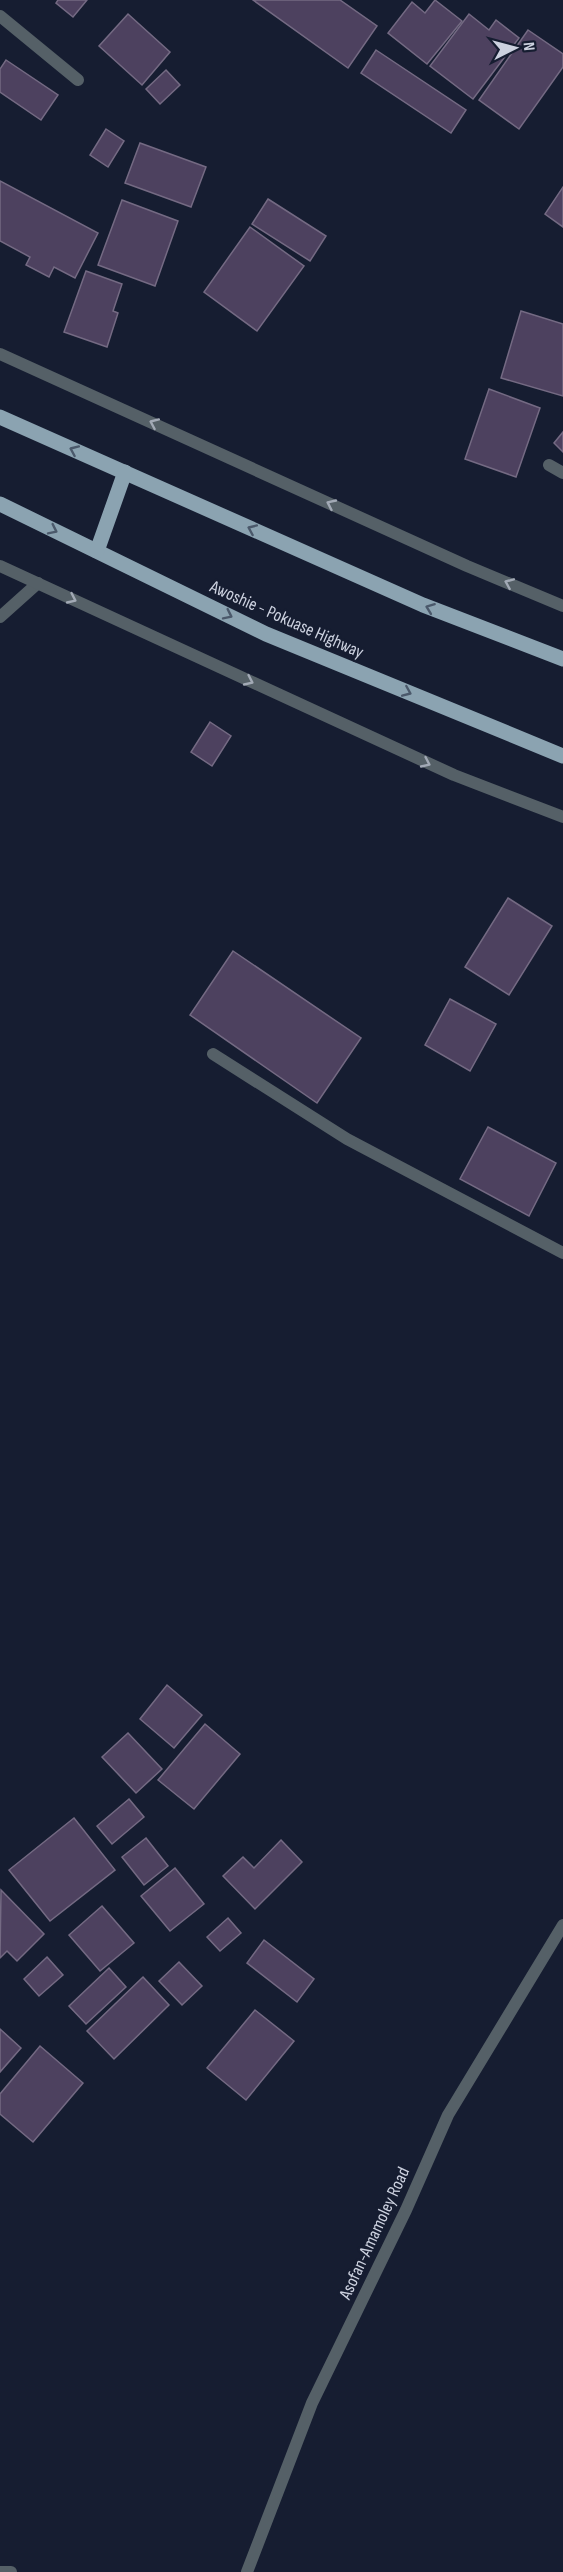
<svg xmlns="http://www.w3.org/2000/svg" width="563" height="2572" font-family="'Sofia Sans Condensed',sans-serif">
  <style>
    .building { fill: #4d415f; stroke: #746a83; stroke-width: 1.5 }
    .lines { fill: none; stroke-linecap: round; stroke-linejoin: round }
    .service { stroke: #556067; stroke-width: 12 }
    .minor { stroke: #556067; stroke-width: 12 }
    .tertiary { stroke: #556067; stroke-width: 12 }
    .primary { stroke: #8ba3b1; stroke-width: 15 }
    .oneway { stroke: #a2a9b5 }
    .oneway2 { stroke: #4b596b }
    .labels { text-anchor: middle; stroke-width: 5; stroke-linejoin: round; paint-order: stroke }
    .street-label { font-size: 18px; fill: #ccd1df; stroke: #161d31 }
  </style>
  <rect width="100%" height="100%" fill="#161d31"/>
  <!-- building -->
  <g class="building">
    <polygon points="58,0 87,0 73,17 56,3"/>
    <polygon points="253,0 340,0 377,26 348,68"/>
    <polygon points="435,0 462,21 427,64 388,33 412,2 425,13"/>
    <polygon points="128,14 170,52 142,85 99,46"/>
    <polygon points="469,14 489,30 496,20 519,38 473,99 430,66"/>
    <polygon points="528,30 563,54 563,67 519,129 479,100"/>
    <polygon points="376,50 466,110 451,133 361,73"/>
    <polygon points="6,60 58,95 41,120 0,92 0,69"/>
    <polygon points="166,70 180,85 160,104 146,89"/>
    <polygon points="106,129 124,141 108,167 90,155"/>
    <polygon points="140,143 206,167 191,207 125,183"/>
    <polygon points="0,181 98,233 75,278 54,267 49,277 26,265 30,257 0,241"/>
    <polygon points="563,187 563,227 545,214"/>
    <polygon points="268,199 326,236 310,261 252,224"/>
    <polygon points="122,200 178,221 155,286 98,265"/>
    <polygon points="250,227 304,266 257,331 204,292"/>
    <polygon points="86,271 122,284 113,311 118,313 107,347 64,332"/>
    <polygon points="521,311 563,324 563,396 501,378"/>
    <polygon points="489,389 540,408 516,477 465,459"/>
    <polygon points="563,432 563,452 554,443"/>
    <polygon points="210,722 231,736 212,766 191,752"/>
    <polygon points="508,898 552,926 509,995 465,967"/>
    <polygon points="233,951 361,1038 317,1103 190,1015"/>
    <polygon points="450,999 496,1024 470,1071 425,1045"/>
    <polygon points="488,1127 556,1163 529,1216 460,1179"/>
    <polygon points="167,1685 202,1715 174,1748 140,1719"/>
    <polygon points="205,1724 240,1754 194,1809 158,1780"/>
    <polygon points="128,1733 162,1769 136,1793 102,1757"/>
    <polygon points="129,1799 144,1817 112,1844 97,1826"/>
    <polygon points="74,1818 115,1870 50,1921 9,1870"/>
    <polygon points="146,1838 168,1866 144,1885 122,1857"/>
    <polygon points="281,1840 302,1862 255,1909 223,1876 243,1857 254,1868"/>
    <polygon points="175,1868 204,1904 170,1931 141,1896"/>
    <polygon points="1,1890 44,1934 17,1961 7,1951 0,1958"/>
    <polygon points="102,1906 134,1943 100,1971 69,1935"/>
    <polygon points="228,1918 241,1933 220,1951 207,1937"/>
    <polygon points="264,1940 314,1979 297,2002 247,1963"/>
    <polygon points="47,1957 63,1975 39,1996 24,1979"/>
    <polygon points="179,1962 202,1986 182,2005 159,1981"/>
    <polygon points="109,1968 126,1987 86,2024 69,2006"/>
    <polygon points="143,1977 169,2005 114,2059 87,2031"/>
    <polygon points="255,2010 294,2041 246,2100 207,2068"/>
    <polygon points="0,2029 21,2048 0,2072"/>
    <polygon points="40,2046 83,2083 33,2142 0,2114 0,2094"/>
  </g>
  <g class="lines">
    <!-- service -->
    <polyline class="service" points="0,617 38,583"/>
    <!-- minor -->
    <g class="minor">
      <polyline points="0,16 78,80"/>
      <polyline points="549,465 563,473"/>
      <polyline points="213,1054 347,1139 563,1253"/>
      <polyline points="0,2572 11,2572"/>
      <polyline points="247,2572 312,2403 406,2210 448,2115 563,1925"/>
    </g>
    <!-- tertiary -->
    <g class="tertiary">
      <polyline points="0,354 467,566 563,606"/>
      <polyline points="0,566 454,775 563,817"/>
    </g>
    <!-- primary -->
    <g class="primary">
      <polyline points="0,417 423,605 563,659"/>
      <polyline points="0,504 266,634 563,756"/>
      <polyline points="97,551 125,472"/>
    </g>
  </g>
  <!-- one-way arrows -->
  <defs><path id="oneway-chevron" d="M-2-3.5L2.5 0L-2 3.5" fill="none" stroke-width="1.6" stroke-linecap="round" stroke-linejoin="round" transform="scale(1.5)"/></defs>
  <g class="oneway">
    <use href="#oneway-chevron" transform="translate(154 423) rotate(-156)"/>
    <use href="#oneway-chevron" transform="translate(331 504) rotate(-155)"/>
    <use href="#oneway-chevron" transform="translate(509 583) rotate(-157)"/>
    <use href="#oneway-chevron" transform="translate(72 599) rotate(25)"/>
    <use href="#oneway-chevron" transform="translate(249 681) rotate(25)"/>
    <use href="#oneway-chevron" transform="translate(426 763) rotate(25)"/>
  </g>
  <g class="oneway2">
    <use href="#oneway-chevron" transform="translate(74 450) rotate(-156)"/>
    <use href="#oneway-chevron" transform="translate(252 529) rotate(-156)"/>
    <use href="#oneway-chevron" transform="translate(53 530) rotate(26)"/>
    <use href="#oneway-chevron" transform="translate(430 608) rotate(-159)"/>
    <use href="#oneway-chevron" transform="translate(228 615) rotate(26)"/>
    <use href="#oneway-chevron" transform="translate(407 692) rotate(23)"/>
  </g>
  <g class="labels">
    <!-- street labels -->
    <g class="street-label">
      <text transform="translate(287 619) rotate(24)" y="6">Awoshie - Pokuase Highway</text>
      <text transform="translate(374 2233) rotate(-65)" y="6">Asofan-Amamoley Road</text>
    </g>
  </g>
  <!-- north arrow -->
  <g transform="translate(515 48) rotate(84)" stroke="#161d31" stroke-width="4.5" paint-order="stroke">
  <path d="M0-4.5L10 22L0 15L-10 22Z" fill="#ccd1df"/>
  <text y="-9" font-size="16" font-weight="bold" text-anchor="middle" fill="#ccd1df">N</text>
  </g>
</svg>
